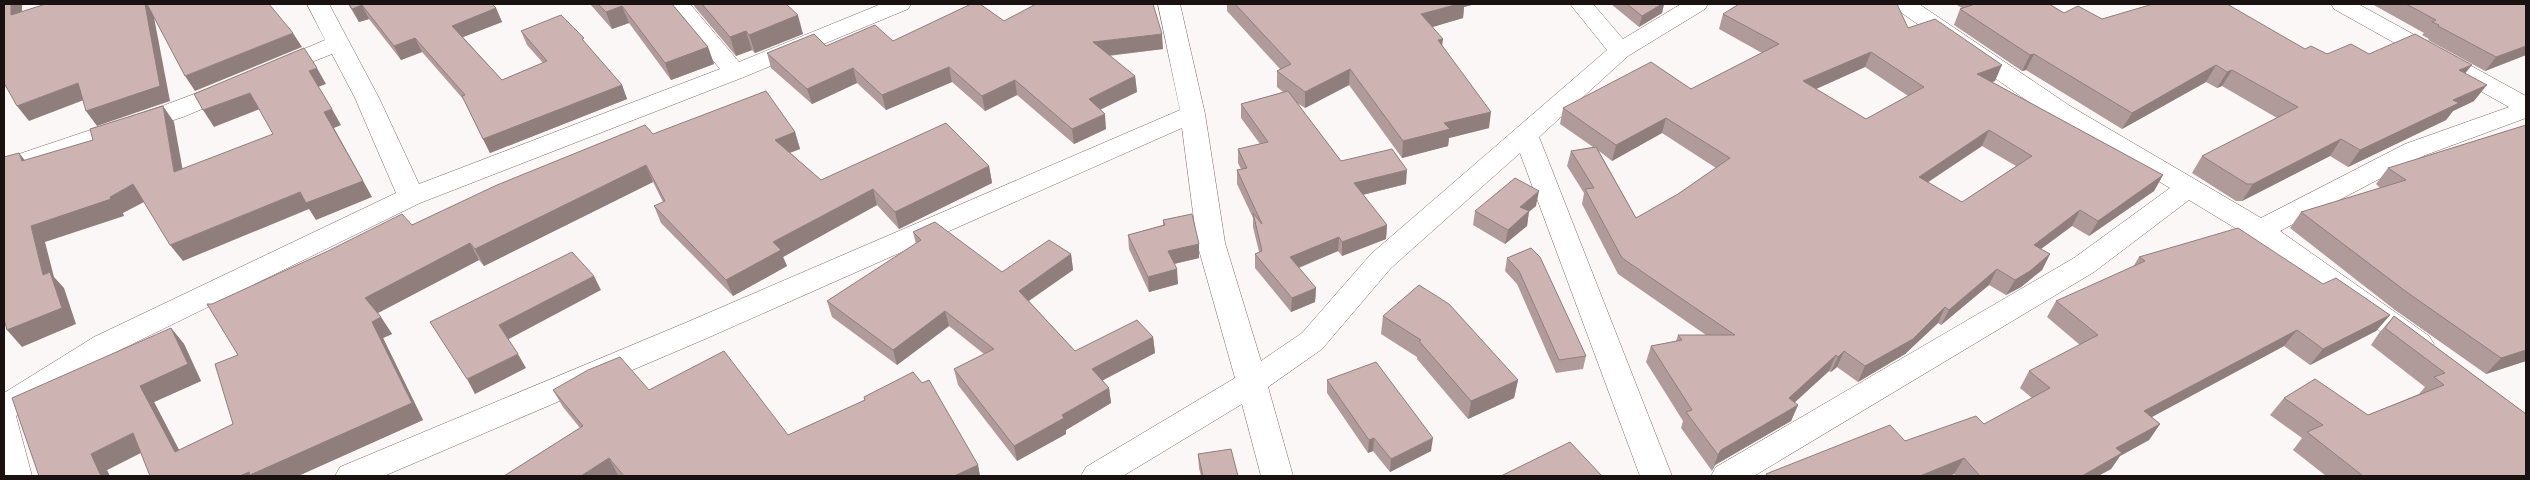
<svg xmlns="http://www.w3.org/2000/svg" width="2530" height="480" font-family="Roboto,sans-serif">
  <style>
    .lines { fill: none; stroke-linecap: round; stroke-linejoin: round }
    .minor-casing { stroke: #816a69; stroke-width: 1 }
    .minor { fill: #fff; fill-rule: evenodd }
    .wall { fill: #b09b9a; fill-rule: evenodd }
    .shaded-wall { fill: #907e7d }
    .building { fill: #cdb4b3; stroke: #907e7d; fill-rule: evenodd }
  </style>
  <rect width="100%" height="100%" fill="#fcf7f7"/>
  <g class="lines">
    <!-- minor casing -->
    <g class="minor-casing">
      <g id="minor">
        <polygon points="307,4 329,4 379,98 419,184 720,69 667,4 690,4 739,62 881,4 911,4 908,9 744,77 420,203 114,353 16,416 32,476 4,476 4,393 94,337 396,193 355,98 332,54 274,77 266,75 262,70 266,65 325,40"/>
        <polygon points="1158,4 1180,4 1205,114 1225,243 1261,361 1302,333 1371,254 1607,50 1570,4 1593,4 1623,39 1681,4 1708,4 1705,9 1628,56 1539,137 1672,476 1640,476 1520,153 1391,268 1322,349 1268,387 1293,476 1261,476 1242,404 1123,476 1081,476 1086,467 1235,378 1197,243 1182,128 705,339 384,476 335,476 340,467 685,323 1180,110"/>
        <polygon points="1893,4 1919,4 2070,106 2261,218 2405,144 2509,107 2334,9 2331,4 2358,4 2526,96 2526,118 2423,156 2280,231 2429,336 2434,344 2429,352 2419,355 2409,352 2250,237 2189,200 2094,272 1754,476 1711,476 1716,467 2074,258 2170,188 2052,118 1896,9"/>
        <polygon points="234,79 243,82 246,87 243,92 183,117 4,176 4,159 165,105"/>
      </g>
    </g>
    <!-- minor -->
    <use href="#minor" class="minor"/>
  </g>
  <!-- wall -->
  <g class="wall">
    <polygon points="348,4 492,4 496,8 502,22 463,37 502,80 543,63 527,45 521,31 586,44 622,85 627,99 490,153 464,100 422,52 401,60 369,19 359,22"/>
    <polygon points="590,4 672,4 708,47 714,64 671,80 629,23 612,29"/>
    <polygon points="694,4 786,4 803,34 755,53 752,50 736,56 694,6"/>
    <polygon points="1227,4 1475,4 1464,7 1463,18 1432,27 1442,46 1489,128 1449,138 1448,146 1402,158 1349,85 1305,108 1297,103 1341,161 1406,184 1363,195 1387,225 1386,239 1342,256 1338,251 1299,268 1316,288 1315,302 1291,312 1255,268 1255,254 1259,252 1253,227 1253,218 1237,184 1237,170 1241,169 1238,163 1238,149 1260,144 1241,118 1241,104 1283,92 1277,87 1277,71 1280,69 1227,11"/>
    <polygon points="1611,4 1664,4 1662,13 1639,27"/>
    <polygon points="1955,4 2049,4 2064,13 2102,19 2305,49 2327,54 2369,54 2466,73 2474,101 2453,111 2446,120 2348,167 2330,156 2242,201 2236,201 2192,173 2202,156 2277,118 2222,86 2217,88 2206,82 2122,129 2026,70 2022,71 1954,25 1960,9 1962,8"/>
    <polygon points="2372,4 2526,4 2526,55 2485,71 2428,40 2429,39 2422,35 2424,33"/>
    <path d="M1723,14L1908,28L1995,81L1992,82L2163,175L2154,191L2089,236L2072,226L2041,249L2050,254L2042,270L2021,287L2006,295L1989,285L1941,325L1938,323L1905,354L1858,382L1837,367L1831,372L1829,371L1794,403L1798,405L1791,421L1715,465L1712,471L1681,428L1683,421L1646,362L1651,346L1676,341L1678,335H1706L1618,274L1582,204L1584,193L1567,166L1571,151L1593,147L1560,124L1563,108L1691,89L1762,53L1719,29ZM1865,67L1908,96L1866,119L1816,89ZM1662,133L1716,168L1678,194L1636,218L1599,151L1612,161ZM1982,146L2016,166L1962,202L1927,182Z"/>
    <polygon points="1004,21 1163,49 1109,56 1135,76 1137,92 1100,110 1106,129 1074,144 1017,95 985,111 952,82 886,110 857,83 812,104 771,68 767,53 826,46 893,41"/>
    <polygon points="2526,125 2526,361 2486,374 2395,310 2290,228 2301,212 2380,188 2376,184 2388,168"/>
    <polygon points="795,132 800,149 790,153 821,180 989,166 992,183 899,229 877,205 783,257 787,266 733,296 661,223 654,206 663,202 653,182 484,266 479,260 378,313 392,334 383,338 423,420 298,476 150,476 141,453 107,470 38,476 171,328 184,344 201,381 154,402 179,450 233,424 238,355 212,304 412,225 653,134"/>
    <polygon points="1536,206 1529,211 1527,226 1505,244 1473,225 1475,211"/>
    <polygon points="1163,220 1199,258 1174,264 1178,284 1149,292 1129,249 1128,235 1163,225"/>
    <polygon points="913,232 1002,272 1071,254 1073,270 1029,301 1075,351 1153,337 1155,353 1102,380 1109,388 1111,403 1066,430 1066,434 1017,461 958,385 954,369 984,354 949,326 897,365 832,317 827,301 916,244"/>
    <polygon points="1531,248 1586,356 1583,369 1556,373 1517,284 1505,271 1507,258"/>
    <polygon points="2139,257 2323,284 2390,315 2376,331 2310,365 2284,346 2152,417 2160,424 2149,440 2120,456 2111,469 2098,476 1956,476 1954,474 1950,476 1765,476 1766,474 1905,441 1984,424 2032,398 2020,388 2029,371 2080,345 2047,317 2056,301 2133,267"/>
    <polygon points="1383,316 1518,380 1514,398 1468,419 1417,359 1417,357 1381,334"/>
    <polygon points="2394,316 2526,414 2526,476 2326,476 2293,450 2302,438 2270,415 2284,398 2368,415 2419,394 2425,387 2371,345 2379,333"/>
    <polygon points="1327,380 1431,451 1390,472 1373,451 1368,453 1327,393"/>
    <polygon points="553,390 649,390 788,435 865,400 864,397 978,465 980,476 619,476 618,475 616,476 504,476 580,428 563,407"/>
    <polygon points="1198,454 1238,476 1201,476 1199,468"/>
  </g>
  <!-- shaded-wall -->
  <g class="shaded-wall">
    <polygon points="11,4 22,4 22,29 11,15"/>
    <polygon points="145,4 148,4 153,12 170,101 97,126 86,111"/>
    <polygon points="1456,4 1475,4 1464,7 1463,18 1419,31 1421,14"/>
    <polygon points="1662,4 1664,4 1662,13 1639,27 1642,16"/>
    <polygon points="362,5 369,19 359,22 352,9"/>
    <polygon points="622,6 629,23 612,29 606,12"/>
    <polygon points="496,8 502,22 458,39 452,26"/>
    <polygon points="798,15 803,34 755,53 749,35"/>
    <polygon points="746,31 752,50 736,56 730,37"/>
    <polygon points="293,33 302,47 195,91 185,76"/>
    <polygon points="1162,34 1163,49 1094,57 1093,42"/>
    <polygon points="415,38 422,52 401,60 394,46"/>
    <polygon points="1443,39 1441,55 1438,40"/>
    <polygon points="2526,46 2526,55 2485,71 2496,57"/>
    <polygon points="708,47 714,64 671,80 665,63"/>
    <polygon points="1871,52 1865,67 1798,97 1803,81"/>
    <polygon points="2034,54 2026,70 2022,71 2030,55"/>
    <polygon points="2002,65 1995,81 1971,89 1977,74"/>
    <polygon points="2216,65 2206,82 2122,129 2132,113"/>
    <polygon points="2472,65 2459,81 2459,70"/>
    <polygon points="949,67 952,82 886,110 882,95"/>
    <polygon points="317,68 326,84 318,87 309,71"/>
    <polygon points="853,68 857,83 812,104 807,89"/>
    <polygon points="1350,69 1349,85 1305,108 1305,92"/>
    <polygon points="2232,70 2222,86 2217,88 2227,72"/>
    <polygon points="1135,76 1137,92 1090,114 1089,99"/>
    <polygon points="1015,80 1017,95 985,111 982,96"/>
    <polygon points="78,83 89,98 29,121 17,106"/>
    <polygon points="622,85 627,99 490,153 483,139"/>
    <polygon points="2487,85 2474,101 2453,111 2446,120 2348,167 2360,150 2453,100"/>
    <polygon points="250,93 260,109 214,127 203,110"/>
    <polygon points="163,106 174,122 186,188 174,172"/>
    <polygon points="332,109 341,125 334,128 372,197 316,220 309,209 183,261 170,245 300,192 324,112"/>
    <polygon points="1491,112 1489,128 1449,138 1448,146 1402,158 1403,141 1444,123"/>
    <polygon points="1105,114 1106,129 1074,144 1072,129"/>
    <polygon points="1666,118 1662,133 1612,161 1616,145"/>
    <polygon points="1989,130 1982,146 1912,193 1919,177"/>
    <polygon points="795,132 800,149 780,156 775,140"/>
    <polygon points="2341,139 2330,156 2242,201 2253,184"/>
    <polygon points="19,153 32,169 22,161"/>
    <polygon points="646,165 653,182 484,266 475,249"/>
    <polygon points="989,166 992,183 899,229 895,212"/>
    <polygon points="1407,170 1406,184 1353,197 1354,183"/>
    <polygon points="2163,175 2154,191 2089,236 2098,221"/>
    <polygon points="133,184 146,201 123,213 124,216 45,242 54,277 64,288 76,324 22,347 7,330 43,275 31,226 110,197"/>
    <polygon points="873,189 877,205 783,257 787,266 733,296 726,280 773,242"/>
    <polygon points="1539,191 1536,206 1518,221 1520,207"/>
    <polygon points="2080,210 2072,226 2026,260 2034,245"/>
    <polygon points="1529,211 1527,226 1505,244 1508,230"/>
    <polygon points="1387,225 1386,239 1342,256 1342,242"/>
    <polygon points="1339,237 1338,251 1290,271 1290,257"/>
    <polygon points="470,243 479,260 376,314 365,298"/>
    <polygon points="1199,244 1199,258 1169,265 1168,251"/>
    <polygon points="1071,254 1073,270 1021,306 1019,291"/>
    <polygon points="2050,254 2042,270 2021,287 2006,295 2015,280"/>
    <polygon points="1177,269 1178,284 1149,292 1148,277"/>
    <polygon points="1997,269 1989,285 1941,325 1949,310"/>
    <polygon points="594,276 601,290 507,340 499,325"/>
    <polygon points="1316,288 1315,302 1291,312 1292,298"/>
    <polygon points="1945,307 1938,323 1905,354 1858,382 1865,366"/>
    <polygon points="945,311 949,326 897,365 893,350"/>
    <polygon points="2390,315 2376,331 2310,365 2323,349"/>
    <polygon points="381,317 392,334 383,338 423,420 298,476 240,476 372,322"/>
    <polygon points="171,328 184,344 201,381 154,402 189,469 175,452 140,386"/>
    <polygon points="2297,330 2284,346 2133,427 2144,411"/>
    <polygon points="1153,337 1155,353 1094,385 1092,369"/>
    <polygon points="2526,350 2526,361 2486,374 2501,358"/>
    <polygon points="1844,351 1837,367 1831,372 1838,357"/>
    <polygon points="518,354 526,368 475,394 467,379"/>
    <polygon points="1836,355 1829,371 1782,414 1789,398"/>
    <polygon points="1518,380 1514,398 1468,419 1471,401"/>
    <polygon points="1109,388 1111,403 1066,430 1066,434 1017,461 1014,446 1062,415"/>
    <polygon points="1798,405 1791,421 1715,465 1712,471 1718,455 1721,450"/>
    <polygon points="2160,424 2149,440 2120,456 2111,469 2098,476 2082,476 2116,448"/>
    <polygon points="133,433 148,449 107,470 110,476 101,476 91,454"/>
    <polygon points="1374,438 1373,451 1368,453 1369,440"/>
    <polygon points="1433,438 1431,451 1390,472 1391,459"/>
    <polygon points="609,458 618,475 616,476 581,476"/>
    <polygon points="1964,458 1954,474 1950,476 1920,476"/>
    <polygon points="978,465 980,476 954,476"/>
  </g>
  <!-- building -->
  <g class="building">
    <polygon points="4,4 11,4 11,15 46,4 145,4 160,86 86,111 78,83 17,106 4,83"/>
    <polygon points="147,4 269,4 293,33 185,76"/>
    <polygon points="349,4 492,4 496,8 452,26 502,80 547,61 521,31 561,15 584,38 582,39 622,85 483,139 462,96 465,95 415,38 394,46 362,5 352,9"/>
    <polygon points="598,4 672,4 708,47 665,63 622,6 606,12"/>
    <polygon points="702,4 786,4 798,15 749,35 746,31 730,37"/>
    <polygon points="971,4 980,4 1004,21 1036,4 1153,4 1162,34 1093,42 1135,76 1089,99 1105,114 1072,129 1015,80 982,96 949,67 882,95 853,68 807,89 767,53 814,34 826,46 875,25 893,41"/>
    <polygon points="1235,4 1459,4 1421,14 1443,39 1438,40 1491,112 1444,123 1450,129 1403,141 1350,69 1305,92 1277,71 1291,64"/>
    <polygon points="1627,4 1662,4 1642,16"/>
    <path d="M1739,4H1897L1908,28L1935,19L2002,65L1977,74L2163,175L2098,221L2080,210L2034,245L2050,254L2030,271L2015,280L1997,269L1949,310L1945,307L1913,339L1865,366L1844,351L1838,357L1836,355L1789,398L1798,405L1721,450L1718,455L1686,412L1692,410L1651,346L1682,340L1678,335H1735L1622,258L1585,189L1594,188L1571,151L1596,147L1636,218L1678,194L1730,158L1666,118L1616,145L1563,108L1651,62L1691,89L1779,44L1723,14ZM1871,52L1924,87L1866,119L1803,81ZM1989,130L2032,156L1962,202L1919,177Z"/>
    <polygon points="1975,4 2049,4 2064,13 2078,6 2102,19 2153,4 2227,4 2305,49 2311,46 2327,54 2351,44 2369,54 2415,34 2472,65 2459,70 2487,85 2453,100 2459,103 2360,150 2341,139 2253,184 2247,184 2202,156 2298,107 2232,70 2227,72 2216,65 2132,113 2034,54 2030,55 1960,9"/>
    <polygon points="2406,4 2526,4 2526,46 2496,57 2438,26 2439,25 2432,22 2436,20"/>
    <polygon points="304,48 317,68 309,71 332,109 324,112 363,181 306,203 300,192 170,245 133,184 110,197 111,199 31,226 43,275 50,272 62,308 7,330 4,319 4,157 19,153 22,161 93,140 90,129 163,106 174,172 273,134 250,93 203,110 194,94"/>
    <polygon points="766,91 795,132 775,140 821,180 946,123 989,166 895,212 873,189 773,242 781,250 726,280 654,206 665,201 646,165 475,249 470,243 365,298 381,317 372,322 412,403 250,475 249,472 240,476 150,476 133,433 91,454 101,476 38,476 39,476 12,398 171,328 188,364 140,386 175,452 233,424 215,364 238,355 207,304 212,304 328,251 402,214 412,225 497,185 645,125 653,134"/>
    <polygon points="1288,91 1341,161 1392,149 1407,170 1354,183 1387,225 1342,242 1339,237 1290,257 1316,288 1292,298 1255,254 1262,251 1253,213 1262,224 1237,170 1247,168 1238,149 1268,142 1241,104"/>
    <polygon points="2526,125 2526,350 2501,358 2408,293 2301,212 2406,180 2388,168"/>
    <polygon points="1515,178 1539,191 1520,207 1529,211 1508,230 1475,211"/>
    <polygon points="1192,214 1199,244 1168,251 1177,269 1148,277 1128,235 1165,225 1163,220"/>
    <polygon points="935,222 1002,272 1049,240 1071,254 1019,291 1075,351 1137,320 1153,337 1092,369 1109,388 1062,415 1064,418 1014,446 954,369 994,349 945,311 893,350 827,301 921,240 913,232"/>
    <polygon points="2238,228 2323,284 2336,278 2390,315 2323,349 2297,330 2144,411 2160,424 2116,448 2122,453 2082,476 1980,476 1964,458 1920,476 1768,476 1766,474 1890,425 1905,441 1976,416 1984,424 2050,388 2029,371 2098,335 2056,301 2145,261 2139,257"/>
    <polygon points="1531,248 1540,257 1586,356 1559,360 1519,271 1507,258"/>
    <polygon points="572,252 594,276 499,325 518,354 467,379 430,322"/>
    <polygon points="1419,285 1449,304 1518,380 1471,401 1419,341 1421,340 1383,316"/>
    <polygon points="2394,316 2526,414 2526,476 2363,476 2307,432 2323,425 2284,398 2315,379 2368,415 2444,385 2434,377 2445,373 2385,328"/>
    <polygon points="724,351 788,435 865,400 864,397 913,372 922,383 929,380 978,465 954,476 624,476 609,458 581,476 504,476 583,426 553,390 588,370 620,357 649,390"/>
    <polygon points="1376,362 1433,438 1391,459 1374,438 1369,440 1327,380"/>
    <polygon points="1570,442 1602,476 1501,476"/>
    <polygon points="1231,449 1238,476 1203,476 1198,454"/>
  </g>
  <!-- border -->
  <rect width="2530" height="480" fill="none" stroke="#1a1111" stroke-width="10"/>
</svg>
